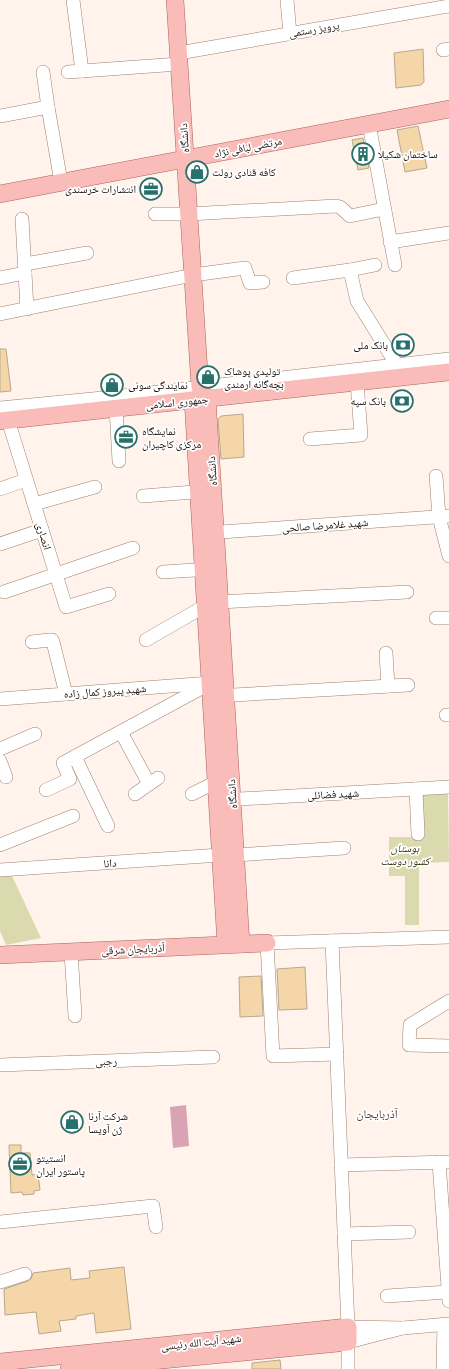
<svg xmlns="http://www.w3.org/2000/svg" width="449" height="1369" font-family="'Crimson Pro','Noto Naskh Arabic',serif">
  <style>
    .green { fill: #dbdaaf }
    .water { fill: #d9a3b4 }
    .building { fill: #f4d6a8; stroke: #b8a88e }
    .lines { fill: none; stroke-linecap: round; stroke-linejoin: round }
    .minor-casing { stroke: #9c8273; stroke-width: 14 }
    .major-casing { stroke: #a9635d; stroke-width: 18 }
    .minor { stroke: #fff; stroke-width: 13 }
    .major { stroke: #fabcb8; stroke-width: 17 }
    .labels { text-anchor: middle; stroke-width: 3.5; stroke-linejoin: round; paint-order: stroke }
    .street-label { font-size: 11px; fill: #1b110c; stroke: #fff }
    .poi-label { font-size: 11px; fill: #1b110c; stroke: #fff; text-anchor: start }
    .park-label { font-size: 11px; font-style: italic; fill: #353309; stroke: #fff }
    .neighbourhood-label { font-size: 12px; fill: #553e30; stroke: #fff }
  </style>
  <rect width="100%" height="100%" fill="#fff3ec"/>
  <!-- green -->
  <g class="green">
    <polygon points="420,794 448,794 449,862 419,863 419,925 405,925 405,876 389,876 389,837 421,837"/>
    <polygon points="0,876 12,876 41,938 6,945 0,931"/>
  </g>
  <!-- water -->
  <polygon class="water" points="186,1105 189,1146 173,1148 170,1107"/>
  <!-- building -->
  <g class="building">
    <polygon points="423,49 424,82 421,85 396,88 394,53"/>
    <polygon points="418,126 427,168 405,172 397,130"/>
    <polygon points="363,138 369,168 358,170 352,140"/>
    <polygon points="0,349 6,349 11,391 0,392"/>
    <polygon points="243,414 244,457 221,459 218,419 221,416"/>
    <polygon points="305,967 307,1009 279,1010 277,969"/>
    <polygon points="261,976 263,1016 240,1017 239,977"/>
    <polygon points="9,1145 21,1145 21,1153 30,1153 32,1175 38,1174 40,1190 34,1191 34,1194 23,1195 22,1192 11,1193"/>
    <polygon points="124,1267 131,1329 96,1333 94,1313 76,1316 76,1319 59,1321 61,1331 39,1334 36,1312 5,1315 4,1289 28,1281 31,1279 33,1273 70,1268 71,1280 90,1278 89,1271"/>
    <polygon points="280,1360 281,1369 252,1369 252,1363"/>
  </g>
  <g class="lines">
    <!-- minor casing -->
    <g class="minor-casing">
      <g id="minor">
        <polyline points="73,0 82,71"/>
        <polyline points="287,0 290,34"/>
        <polyline points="443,50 449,49"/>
        <polyline points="179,53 449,6"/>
        <polyline points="43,72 48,107"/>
        <polyline points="68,72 179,64"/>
        <polyline points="0,116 48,107 61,182"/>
        <polyline points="369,124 395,265"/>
        <polyline points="155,214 189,214 336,206 340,207 350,216 384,209"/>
        <polyline points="22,219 27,309"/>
        <polyline points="390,242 449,233"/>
        <polyline points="25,264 87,253"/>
        <polyline points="350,270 375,265"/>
        <polyline points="0,278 25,273"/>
        <polyline points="293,278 350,270 357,301 400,370"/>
        <polyline points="0,314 193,275 245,268 250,283 263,282"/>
        <polyline points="0,408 123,396 449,359"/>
        <polyline points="116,408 119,461"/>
        <polyline points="8,420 66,607 109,594"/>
        <polyline points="310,439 361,435 357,382"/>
        <polyline points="436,476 439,517 449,556"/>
        <polyline points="0,489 26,480"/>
        <polyline points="143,496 207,491"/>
        <polyline points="34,504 95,487"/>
        <polyline points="207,533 449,516"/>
        <polyline points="0,544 42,530"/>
        <polyline points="163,572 211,569"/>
        <polyline points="4,592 133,548"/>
        <polyline points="220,602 407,592"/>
        <polyline points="436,618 449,618"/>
        <polyline points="146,640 205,606"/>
        <polyline points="32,642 49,640 52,640 53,642 66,694"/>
        <polyline points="386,653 388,686"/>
        <polyline points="216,696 408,685"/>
        <polyline points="0,699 210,683"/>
        <polyline points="446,715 449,715"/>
        <polyline points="121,732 149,784"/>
        <polyline points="0,749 35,734"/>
        <polyline points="75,757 108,826"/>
        <polyline points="0,761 6,777"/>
        <polyline points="416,789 418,834"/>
        <polyline points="46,790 70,779 63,763 207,685"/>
        <polyline points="135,794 158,778"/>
        <polyline points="192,794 224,778"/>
        <polyline points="223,800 449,787"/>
        <polyline points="0,845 73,816"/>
        <polyline points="235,855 344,848"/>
        <polyline points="0,870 220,855"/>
        <polyline points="332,941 348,1327 403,1328 348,1342 348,1369"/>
        <polyline points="71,952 75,1016"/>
        <polyline points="449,1001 410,1025 409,1045 449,1046"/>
        <polyline points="337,1054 273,1056 267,943 449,937"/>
        <polyline points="0,1065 213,1057"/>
        <polyline points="439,1162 449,1301"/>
        <polyline points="341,1165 449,1162"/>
        <polyline points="0,1222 153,1206 156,1227"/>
        <polyline points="344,1234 409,1232"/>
        <polyline points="0,1282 25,1274"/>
        <polyline points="387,1296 448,1292"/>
        <polyline points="403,1328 449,1324"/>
        <polyline points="443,1369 444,1324"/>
      </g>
    </g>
    <!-- major casing -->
    <g class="major-casing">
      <g id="major">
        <polyline points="175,0 200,387 207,398 241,944"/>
        <polyline points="0,194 449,109"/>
        <polyline points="193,400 226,945"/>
        <polyline points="0,421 449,372"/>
        <polyline points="0,955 267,943"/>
        <polyline points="0,1362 348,1327 348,1342 69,1369"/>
      </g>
    </g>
    <!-- minor -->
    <use href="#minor" class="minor"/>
    <!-- major -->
    <use href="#major" class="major"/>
  </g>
  <!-- icons -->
  <defs>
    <g id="building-ring" transform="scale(1.15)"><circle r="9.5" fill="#fff" stroke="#28716a" stroke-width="1.5"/><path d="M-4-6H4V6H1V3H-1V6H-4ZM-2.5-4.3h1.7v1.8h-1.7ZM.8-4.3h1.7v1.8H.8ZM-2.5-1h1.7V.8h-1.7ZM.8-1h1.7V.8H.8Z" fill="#28716a"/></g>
    <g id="shop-ring" transform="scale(1.15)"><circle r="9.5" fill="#fff" stroke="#28716a" stroke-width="1.5"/><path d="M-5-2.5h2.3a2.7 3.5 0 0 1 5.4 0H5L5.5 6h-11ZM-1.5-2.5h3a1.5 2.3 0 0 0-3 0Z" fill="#28716a"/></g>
    <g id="office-ring" transform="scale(1.15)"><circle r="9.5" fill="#fff" stroke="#28716a" stroke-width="1.5"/><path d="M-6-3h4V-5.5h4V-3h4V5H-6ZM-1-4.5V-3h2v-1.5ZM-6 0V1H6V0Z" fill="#28716a"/></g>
    <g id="bank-ring" transform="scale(1.15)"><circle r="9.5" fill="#fff" stroke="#28716a" stroke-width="1.5"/><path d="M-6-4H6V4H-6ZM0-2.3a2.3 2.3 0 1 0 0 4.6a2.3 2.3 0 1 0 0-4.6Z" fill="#28716a"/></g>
  </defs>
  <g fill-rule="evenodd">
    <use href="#building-ring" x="363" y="154"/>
    <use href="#shop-ring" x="197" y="172"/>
    <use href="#office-ring" x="151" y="189"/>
    <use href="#bank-ring" x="403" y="345"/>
    <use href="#shop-ring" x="208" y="377"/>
    <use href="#shop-ring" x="112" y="385"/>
    <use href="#bank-ring" x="402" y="401"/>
    <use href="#office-ring" x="126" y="437"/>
    <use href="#shop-ring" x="72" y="1122"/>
    <use href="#office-ring" x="20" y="1164"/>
  </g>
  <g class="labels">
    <!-- street labels -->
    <g class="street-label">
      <text transform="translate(314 29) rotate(-10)" y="4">پرویز رستمی</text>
      <text transform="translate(184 138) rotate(-94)" y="4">دانشگاه</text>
      <text transform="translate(248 147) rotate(-11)" y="4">مرتضی لبافی نژاد</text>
      <text transform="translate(177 402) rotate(-6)" y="4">جمهوری اسلامی</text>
      <text transform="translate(212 471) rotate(-94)" y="4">دانشگاه</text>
      <text transform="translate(325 525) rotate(-4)" y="4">شهید غلامرضا صالحی</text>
      <text transform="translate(44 536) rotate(73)" y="4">انصاری</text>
      <text transform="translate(105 691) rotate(-4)" y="4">شهید پیروز کمال زاده</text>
      <text transform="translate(232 794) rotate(-94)" y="4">دانشگاه</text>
      <text transform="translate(333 794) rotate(-3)" y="4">شهید فضائلی</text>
      <text transform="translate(110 863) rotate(-4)" y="4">دانا</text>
      <text transform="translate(133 949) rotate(-3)" y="4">آذربایجان شرقی</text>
      <text transform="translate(106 1061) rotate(-2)" y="4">رجبی</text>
      <text transform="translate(201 1342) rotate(-6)" y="4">شهید آیت الله رئیسی</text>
    </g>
    <!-- poi labels -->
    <g class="poi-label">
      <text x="378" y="158">ساختمان شکیلا</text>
      <text x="212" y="176">کافه قنادی رولت</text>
      <text x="136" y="193" text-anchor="end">انتشارات خرسندی</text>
      <text x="388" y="349" text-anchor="end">بانک ملی</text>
      <text x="224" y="375">تولیدی پوشاک<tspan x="224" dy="13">بچه‌گانه ارمندی</tspan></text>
      <text x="128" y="389">نمایندگی سونی</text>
      <text x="386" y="405" text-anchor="end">بانک سپه</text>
      <text x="142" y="435">نمایشگاه<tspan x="142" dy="13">مرکزی کاچیران</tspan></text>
      <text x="88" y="1120">شرکت آرنا<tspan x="88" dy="13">ژن آویسا</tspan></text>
      <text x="36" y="1162">انستیتو<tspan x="36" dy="13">پاستور ایران</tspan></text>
    </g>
    <!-- park labels -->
    <g class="park-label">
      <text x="405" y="852">بوستان<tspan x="405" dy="13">کشور دوست</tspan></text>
    </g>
    <!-- neighbourhood labels -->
    <g class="neighbourhood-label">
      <text x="377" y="1118">آذربایجان</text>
    </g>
  </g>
</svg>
